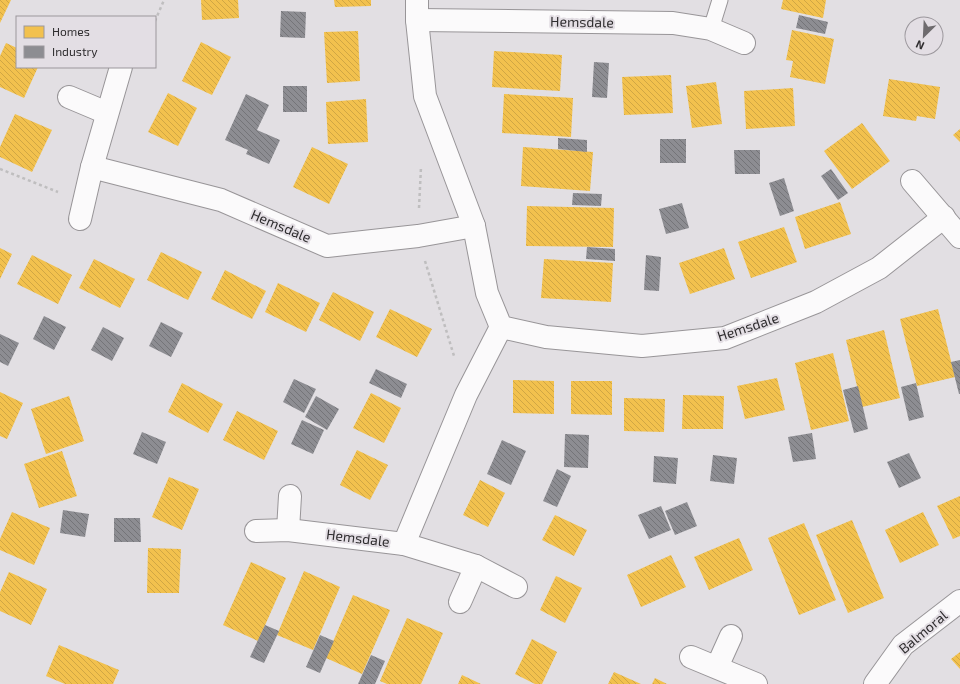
<svg xmlns="http://www.w3.org/2000/svg" width="960" height="684" font-family="'Exo 2',sans-serif">
  <style>
    .homes { fill: url(#homes-back-hatch) }
    .industry { fill: url(#industry-back-hatch) }
    .lines { fill: none; stroke-linecap: round; stroke-linejoin: round }
    .service-casing { stroke: #989598; stroke-width: 17 }
    .minor-casing { stroke: #989598; stroke-width: 24 }
    .path { stroke: #bfbebf; stroke-width: 2.5; stroke-dasharray: 3 3; stroke-linecap: butt }
    .service { stroke: #fbfafb; stroke-width: 15 }
    .minor { stroke: #fbfafb; stroke-width: 22 }
    .labels { text-anchor: middle; stroke-width: 4; stroke-linejoin: round; paint-order: stroke }
    .street-label { font-size: 14px; fill: #2f2d2f; stroke: #e3dee4 }
  </style>
  <defs>
    <pattern id="homes-back-hatch" width="6" height="6" patternUnits="userSpaceOnUse"><rect width="6" height="6" fill="#f2c14e"/><path d="M-1 5l2 2M0 0l6 6M5-1l2 2" fill="none" stroke="#d0a644"/></pattern>
    <pattern id="industry-back-hatch" width="6" height="6" patternUnits="userSpaceOnUse"><rect width="6" height="6" fill="#8d8d92"/><path d="M-1 5l2 2M0 0l6 6M5-1l2 2" fill="none" stroke="#747478"/></pattern>
  </defs>
  <rect width="100%" height="100%" fill="#e2dfe3"/>
  <!-- homes -->
  <g class="homes">
    <polygon points="0,0 11,0 0,23"/>
    <polygon points="201,0 238,0 239,18 202,20"/>
    <polygon points="334,0 371,0 371,6 335,7"/>
    <polygon points="783,0 826,0 823,18 781,9"/>
    <polygon points="792,30 834,39 825,84 790,77 793,61 786,60"/>
    <polygon points="358,31 360,81 327,83 324,32"/>
    <polygon points="201,42 231,57 212,95 182,81"/>
    <polygon points="6,43 17,48 17,67 38,67 24,98 0,87 0,56"/>
    <polygon points="494,51 562,55 560,91 492,87"/>
    <polygon points="671,75 673,113 624,115 622,77"/>
    <polygon points="889,79 940,87 935,119 917,116 916,121 883,116"/>
    <polygon points="716,82 722,124 692,128 686,86"/>
    <polygon points="793,88 795,126 746,129 744,91"/>
    <polygon points="168,93 197,108 178,146 148,132"/>
    <polygon points="504,94 573,98 571,137 502,133"/>
    <polygon points="366,99 368,142 328,144 326,102"/>
    <polygon points="15,114 52,130 32,172 0,157 0,147"/>
    <polygon points="862,123 890,161 852,189 824,151"/>
    <polygon points="960,129 960,142 953,135"/>
    <polygon points="312,147 348,164 329,204 293,187"/>
    <polygon points="523,147 593,152 590,191 521,186"/>
    <polygon points="840,202 851,234 805,249 795,217"/>
    <polygon points="527,206 614,208 613,247 526,246"/>
    <polygon points="784,227 797,262 751,278 738,242"/>
    <polygon points="0,248 12,254 0,279"/>
    <polygon points="724,248 735,279 690,294 679,263"/>
    <polygon points="161,252 202,272 188,300 147,280"/>
    <polygon points="32,255 72,275 58,304 17,284"/>
    <polygon points="94,259 135,279 120,308 79,288"/>
    <polygon points="544,259 613,263 611,302 541,298"/>
    <polygon points="225,270 266,291 252,319 211,299"/>
    <polygon points="278,283 320,303 306,332 265,312"/>
    <polygon points="333,292 374,312 360,341 319,320"/>
    <polygon points="390,309 432,329 417,357 376,337"/>
    <polygon points="938,309 955,377 917,386 900,319"/>
    <polygon points="884,330 900,398 862,407 846,340"/>
    <polygon points="833,353 849,421 811,430 795,363"/>
    <polygon points="777,378 785,410 745,419 737,386"/>
    <polygon points="513,380 554,381 554,414 513,413"/>
    <polygon points="571,381 612,381 612,415 571,414"/>
    <polygon points="182,383 223,404 208,433 168,412"/>
    <polygon points="0,392 23,403 7,439 0,436"/>
    <polygon points="371,393 401,408 384,443 353,428"/>
    <polygon points="683,395 724,396 723,429 682,429"/>
    <polygon points="69,396 84,441 46,454 31,409"/>
    <polygon points="624,398 665,399 664,432 624,431"/>
    <polygon points="237,411 278,431 264,460 223,440"/>
    <polygon points="357,450 388,465 370,500 340,485"/>
    <polygon points="62,451 77,496 39,508 24,464"/>
    <polygon points="169,477 199,489 182,530 152,517"/>
    <polygon points="480,480 505,493 488,527 463,515"/>
    <polygon points="960,496 960,536 953,539 937,506"/>
    <polygon points="12,512 50,528 34,565 0,550 0,539"/>
    <polygon points="923,512 939,545 900,563 885,530"/>
    <polygon points="555,515 587,530 574,556 542,540"/>
    <polygon points="852,520 884,598 848,613 816,535"/>
    <polygon points="804,523 836,600 799,615 768,538"/>
    <polygon points="739,538 753,570 709,590 694,557"/>
    <polygon points="148,548 181,549 179,593 147,593"/>
    <polygon points="671,555 686,587 641,607 627,575"/>
    <polygon points="251,562 286,578 258,641 223,625"/>
    <polygon points="304,571 340,587 313,650 277,635"/>
    <polygon points="9,572 47,589 31,625 0,611 0,592"/>
    <polygon points="556,576 582,588 565,623 540,610"/>
    <polygon points="353,595 390,610 362,674 326,658"/>
    <polygon points="407,618 443,633 421,684 387,684 380,681"/>
    <polygon points="532,639 557,652 542,684 535,684 515,674"/>
    <polygon points="59,645 119,670 113,684 65,684 46,676"/>
    <polygon points="960,652 960,669 951,659"/>
    <polygon points="614,672 641,684 608,684"/>
    <polygon points="462,675 481,684 458,684"/>
    <polygon points="655,678 667,684 652,684"/>
  </g>
  <!-- industry -->
  <g class="industry">
    <polygon points="281,11 306,12 305,38 280,37"/>
    <polygon points="799,15 828,22 825,34 796,28"/>
    <polygon points="594,62 609,63 607,98 592,97"/>
    <rect x="283" y="86" width="24" height="26"/>
    <polygon points="246,94 269,105 257,130 280,140 269,164 246,154 248,150 225,140"/>
    <polygon points="558,138 587,140 587,152 558,149"/>
    <rect x="660" y="139" width="26" height="24"/>
    <polygon points="734,150 760,150 760,174 735,174"/>
    <polygon points="831,169 848,193 838,200 821,176"/>
    <polygon points="784,178 794,211 780,216 769,183"/>
    <polygon points="573,193 602,194 601,206 572,205"/>
    <polygon points="682,203 689,228 666,234 659,209"/>
    <polygon points="587,247 615,249 615,261 586,259"/>
    <polygon points="646,255 661,257 659,291 644,290"/>
    <polygon points="44,316 66,327 54,350 33,339"/>
    <polygon points="161,322 183,333 171,357 149,346"/>
    <polygon points="103,327 124,338 112,361 91,350"/>
    <polygon points="0,334 19,343 8,366 0,362"/>
    <polygon points="960,360 960,394 959,394 951,362"/>
    <polygon points="376,369 407,384 401,398 369,383"/>
    <polygon points="294,379 316,389 304,413 283,402"/>
    <polygon points="916,383 924,417 909,421 901,387"/>
    <polygon points="858,386 868,429 854,433 843,390"/>
    <polygon points="316,396 339,409 327,430 305,417"/>
    <polygon points="302,420 324,430 313,454 291,444"/>
    <polygon points="142,432 166,442 157,464 133,454"/>
    <polygon points="812,433 816,459 793,462 788,437"/>
    <polygon points="565,434 589,435 588,468 564,467"/>
    <polygon points="502,440 526,451 511,485 487,474"/>
    <polygon points="909,453 921,478 899,488 887,462"/>
    <polygon points="713,455 737,458 734,484 710,481"/>
    <polygon points="654,456 678,458 676,484 653,482"/>
    <polygon points="557,469 571,476 557,507 543,501"/>
    <polygon points="687,502 697,526 675,535 665,511"/>
    <polygon points="661,506 671,530 649,539 638,515"/>
    <polygon points="63,510 89,514 85,537 60,533"/>
    <polygon points="114,518 140,518 141,542 114,542"/>
    <polygon points="265,625 279,631 264,663 250,657"/>
    <polygon points="320,635 334,641 320,673 306,667"/>
    <polygon points="371,655 385,661 375,684 358,684"/>
  </g>
  <g class="lines">
    <!-- service casing -->
    <g class="service-casing">
      <polyline id="service" points="711,29 720,0"/>
    </g>
    <!-- minor casing -->
    <g class="minor-casing">
      <g id="minor">
        <polyline points="417,0 417,20 425,96 474,226 487,293 501,327 546,337 642,346 725,338 816,302 879,268 944,217"/>
        <polyline points="417,20 673,23 711,29 744,43"/>
        <polyline points="69,97 107,113"/>
        <polyline points="92,167 221,200 327,246 418,236 474,226"/>
        <polyline points="912,181 960,237"/>
        <polyline points="80,219 92,167 121,67"/>
        <polyline points="501,327 466,395 404,544 476,566 516,587"/>
        <polyline points="288,530 290,496"/>
        <polyline points="256,531 288,530 404,544"/>
        <polyline points="460,602 476,566"/>
        <polyline points="691,657 756,684"/>
        <polyline points="717,667 731,636"/>
        <polyline points="875,684 903,645 960,601"/>
      </g>
    </g>
    <!-- path -->
    <g class="path">
      <polyline points="155,21 164,0"/>
      <polyline points="0,169 58,192"/>
      <polyline points="419,208 421,167"/>
      <polyline points="425,261 454,356"/>
    </g>
    <!-- service -->
    <use href="#service" class="service"/>
    <!-- minor -->
    <use href="#minor" class="minor"/>
  </g>
  <g class="labels">
    <!-- street labels -->
    <g class="street-label">
      <text transform="translate(582 22) rotate(1)" y="5">Hemsdale</text>
      <text transform="translate(281 226) rotate(23)" y="5">Hemsdale</text>
      <text transform="translate(748 327) rotate(-18)" y="5">Hemsdale</text>
      <text transform="translate(358 538) rotate(7)" y="5">Hemsdale</text>
      <text transform="translate(923 632) rotate(-40)" y="5">Balmoral</text>
    </g>
  </g>
  <!-- legend -->
  <rect x="16" y="16" width="140" height="52" fill="#e3dee4" stroke="#9b979c"/>
  <rect x="24" y="26" width="20" height="12" fill="#f2c14e" stroke="#9b979c"/>
  <text x="52" y="36" font-size="12" fill="#2f2d2f">Homes</text>
  <rect x="24" y="46" width="20" height="12" fill="#8d8d92" stroke="#9b979c"/>
  <text x="52" y="56" font-size="12" fill="#2f2d2f">Industry</text>
  <!-- north arrow -->
  <g transform="translate(924 36) rotate(204)"><circle r="19" fill="#e3dee4" stroke="#9b979c"/>
  <path d="M0-3L7 15L0 10L-7 15Z" fill="#6e6b6e"/>
  <text y="-6" font-size="11" font-weight="bold" text-anchor="middle" fill="#2f2d2f">N</text>
  </g>
</svg>
